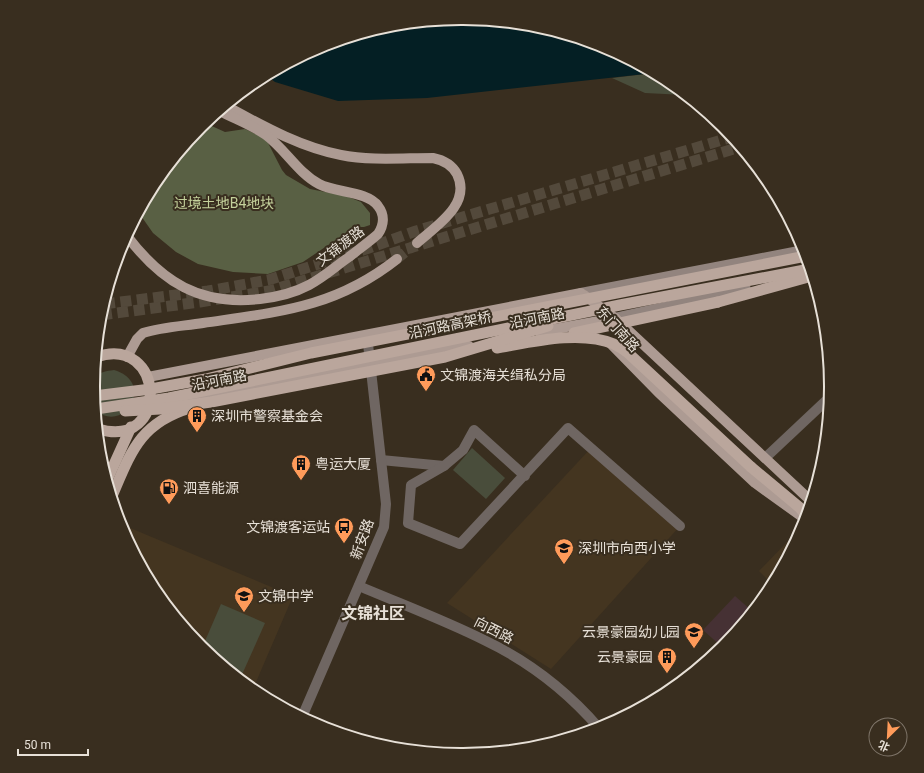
<svg xmlns="http://www.w3.org/2000/svg" width="924" height="773" font-family="Roboto,'Noto Sans SC',sans-serif">
  <style>
    .built { fill: #443520 }
    .medical { fill: #463134 }
    .green { fill: #494d3b }
    .forest { fill: #596044 }
    .water { fill: #041f24 }
    .lines { fill: none; stroke-linecap: round; stroke-linejoin: round }
    .primary-tunnel { stroke: #53493b; stroke-width: 10; stroke-dasharray: 10 5; stroke-linecap: butt }
    .trunk-tunnel { stroke: #53493b; stroke-width: 11; stroke-dasharray: 11 5.5; stroke-linecap: butt }
    .minor { stroke: #6f6662; stroke-width: 10 }
    .secondary { stroke: #92847e; stroke-width: 10 }
    .primary { stroke: #ad9b93; stroke-width: 10 }
    .trunk { stroke: #baa69c; stroke-width: 11 }
    .trunk-bridge { stroke: #baa69c; stroke-width: 11 }
    .labels { text-anchor: middle; stroke-width: 4; stroke-linejoin: round; paint-order: stroke }
    .park-label { font-size: 14px; fill: #c4d19b; stroke: #392e1f }
    .street-label { font-size: 14px; fill: #e7e0d7; stroke: #392e1f }
    .poi-label { font-size: 14px; fill: #e7e0d7; stroke: #392e1f; text-anchor: start }
    .quarter-label { font-size: 16px; font-weight: bold; fill: #e7e0d7; stroke: #392e1f }
    .rim { fill: none; stroke: #e7e0d7; stroke-width: 2 }
  </style>
  <rect width="100%" height="100%" fill="#392e1f"/>
  <!-- built -->
  <g class="built">
    <polygon points="591,448 680,526 551,669 447,603"/>
    <polygon points="123,525 293,596 253,689 201,647 193,637 196,629 182,623 155,591 122,528"/>
    <polygon points="788,541 793,546 772,584 759,571"/>
  </g>
  <!-- medical -->
  <polygon class="medical" points="735,596 752,611 722,647 703,630"/>
  <!-- green -->
  <g class="green">
    <polygon points="654,73 667,80 685,95 645,93 612,78"/>
    <path d="M114,370C157,383 122,435 96,410L94,386V377C101,372 106,371 114,370Z"/>
    <polygon points="472,448 505,478 486,499 453,470"/>
    <polygon points="221,604 265,623 240,679 202,648"/>
  </g>
  <!-- forest -->
  <polygon class="forest" points="205,123 225,132 245,129 266,139 282,170 286,175 310,189 346,196 361,202 370,213 370,225 364,227 355,227 303,262 268,274 233,272 198,264 176,252 153,233 139,213 156,182"/>
  <!-- water -->
  <polygon class="water" points="462,18 534,25 603,46 654,73 427,98 338,101 275,82 266,75 321,46 390,25"/>
  <g class="lines">
    <!-- primary-tunnel -->
    <polyline class="primary-tunnel" points="397,259 417,243"/>
    <!-- trunk-tunnel -->
    <g class="trunk-tunnel">
      <polyline points="104,304 208,291 268,280 366,249 416,231 732,137"/>
      <polyline points="101,315 200,302 269,291 740,147"/>
    </g>
    <!-- minor -->
    <g class="minor">
      <polyline points="765,458 830,397"/>
      <polyline points="381,460 444,466"/>
      <polyline points="525,476 474,430 463,450 444,466 411,485 408,523 460,544 568,428 680,526"/>
      <path d="M359,586C401,604 444,620 484,640C528,661 567,691 599,728"/>
      <polyline points="302,717 384,527 386,504 367,335"/>
    </g>
    <!-- secondary -->
    <g class="secondary">
      <polyline points="581,293 804,250"/>
      <polyline points="615,318 746,289"/>
    </g>
    <!-- primary -->
    <g class="primary">
      <path d="M226,106C263,126 300,147 341,155C370,161 403,158 433,158C443,160 452,165 457,174C472,204 436,226 417,243"/>
      <path d="M127,236C162,282 200,306 260,299C277,297 294,293 309,285C324,277 336,266 349,257C359,249 369,242 378,234C384,225 385,215 378,206C367,191 336,193 319,184C298,173 285,149 266,135C252,125 235,119 220,111"/>
      <polyline points="584,295 615,318 811,501"/>
      <polyline points="539,332 615,318"/>
      <polyline points="611,344 658,392 755,483 805,519"/>
      <path d="M127,357L137,339L143,333C162,327 184,326 203,323C278,312 335,308 397,259"/>
      <polyline points="148,377 581,293"/>
      <polyline points="182,401 469,346"/>
    </g>
    <!-- trunk -->
    <g class="trunk">
      <polyline points="718,302 812,276"/>
      <path d="M96,357C165,333 171,451 98,429"/>
      <polyline points="751,467 799,507 806,515"/>
      <polyline points="107,480 131,427"/>
      <path d="M112,496C131,452 140,423 190,408"/>
    </g>
    <!-- trunk-bridge -->
    <g class="trunk-bridge">
      <polyline points="574,333 718,302"/>
      <path d="M497,348C532,342 580,330 614,344C618,346 623,349 627,352L751,467"/>
      <polyline points="94,396 151,389 206,379 311,353 806,256"/>
      <polyline points="96,409 169,398 620,305 810,269"/>
      <polyline points="125,411 160,409 211,402 445,357 548,326"/>
    </g>
  </g>
  <!-- icons -->
  <defs>
    <g id="civic-pin" transform="scale(1)"><path d="M0 17L-7.5 6A9.5 9.5 0 1 1 7.5 6Z" fill="#ff9b5a" stroke="#392e1f"/><path d="M-.6-6.5H3V-4.5H.6V-3L4-1V1h2V6H-6V1h2V-1L-.6-3ZM-1.2 2.5V6h2.4V2.5Z" fill="#111"/></g>
    <g id="building-pin" transform="scale(1)"><path d="M0 17L-7.5 6A9.5 9.5 0 1 1 7.5 6Z" fill="#ff9b5a" stroke="#392e1f"/><path d="M-4-6H4V6H1V3H-1V6H-4ZM-2.5-4.3h1.7v1.8h-1.7ZM.8-4.3h1.7v1.8H.8ZM-2.5-1h1.7V.8h-1.7ZM.8-1h1.7V.8H.8Z" fill="#111"/></g>
    <g id="fuel-pin" transform="scale(1)"><path d="M0 17L-7.5 6A9.5 9.5 0 1 1 7.5 6Z" fill="#ff9b5a" stroke="#392e1f"/><path d="M-5.5-6h7V0h2V4h1.3V-2.5L3-4.5l.8-.8L6-3V5H2.5V1h-1V6h-7ZM-4.2-4.7v3.2H.2V-4.7Z" fill="#111"/></g>
    <g id="bus-pin" transform="scale(1)"><path d="M0 17L-7.5 6A9.5 9.5 0 1 1 7.5 6Z" fill="#ff9b5a" stroke="#392e1f"/><path d="M-5-6H5V4H4V6H2V4H-2V6H-4V4H-5ZM-3.5-4V0h7V-4ZM-3.5 1.2v1.5H-2V1.2ZM2 1.2v1.5H3.5V1.2Z" fill="#111"/></g>
    <g id="school-pin" transform="scale(1)"><path d="M0 17L-7.5 6A9.5 9.5 0 1 1 7.5 6Z" fill="#ff9b5a" stroke="#392e1f"/><path d="M0-5L7-2L0 1L-7-2ZM-4 1L0 2.5L4 1V4Q0 6-4 4Z" fill="#111"/></g>
  </defs>
  <g fill-rule="evenodd">
    <use href="#civic-pin" x="426" y="375"/>
    <use href="#building-pin" x="197" y="416"/>
    <use href="#building-pin" x="301" y="464"/>
    <use href="#fuel-pin" x="169" y="488"/>
    <use href="#bus-pin" x="344" y="527"/>
    <use href="#school-pin" x="564" y="548"/>
    <use href="#school-pin" x="244" y="596"/>
    <use href="#school-pin" x="694" y="632"/>
    <use href="#building-pin" x="667" y="657"/>
  </g>
  <g class="labels">
    <!-- park labels -->
    <g class="park-label">
      <text x="224" y="208">过境土地B4地块</text>
    </g>
    <!-- street labels -->
    <g class="street-label">
      <text transform="translate(340 246) rotate(-37)" y="5">文锦渡路</text>
      <text transform="translate(537 318) rotate(-11)" y="5">沿河南路</text>
      <text transform="translate(450 325) rotate(-12)" y="5">沿河路高架桥</text>
      <text transform="translate(618 329) rotate(48)" y="5">东门南路</text>
      <text transform="translate(219 380) rotate(-11)" y="5">沿河南路</text>
      <text transform="translate(362 539) rotate(-70)" y="5">新安路</text>
      <text transform="translate(494 630) rotate(27)" y="5">向西路</text>
    </g>
    <!-- poi labels -->
    <g class="poi-label">
      <text x="440" y="380">文锦渡海关缉私分局</text>
      <text x="211" y="421">深圳市警察基金会</text>
      <text x="315" y="469">粤运大厦</text>
      <text x="183" y="493">泗喜能源</text>
      <text x="330" y="532" text-anchor="end">文锦渡客运站</text>
      <text x="578" y="553">深圳市向西小学</text>
      <text x="258" y="601">文锦中学</text>
      <text x="680" y="637" text-anchor="end">云景豪园幼儿园</text>
      <text x="653" y="662" text-anchor="end">云景豪园</text>
    </g>
    <!-- quarter labels -->
    <g class="quarter-label">
      <text x="373" y="619">文锦社区</text>
    </g>
  </g>
  <!-- crop -->
  <path d="M0 0H924V773H0ZM461 25H463A361 361 0 0 1 824 386V387A361 361 0 0 1 463 748H461A361 361 0 0 1 100 387V386A361 361 0 0 1 461 25Z" fill="#392e1f" fill-rule="evenodd"/>
  <path class="rim" d="M461 25H463A361 361 0 0 1 824 386V387A361 361 0 0 1 463 748H461A361 361 0 0 1 100 387V386A361 361 0 0 1 461 25Z"/>
  <!-- north arrow -->
  <g transform="translate(888 737) rotate(204)"><circle r="19" fill="#392e1f" stroke="#7f7569"/>
  <path d="M0-3L7 15L0 10L-7 15Z" fill="#ff9b5a"/>
  <text y="-6" font-size="11" font-weight="bold" text-anchor="middle" fill="#e7e0d7">北</text>
  </g>
  <!-- scale -->
  <path d="M18 749v6h70v-6" fill="none" stroke="#e7e0d7" stroke-width="2"/>
  <text x="24" y="749" font-size="12" fill="#e7e0d7" stroke="#392e1f" stroke-width="3" paint-order="stroke">50 m</text>
</svg>
